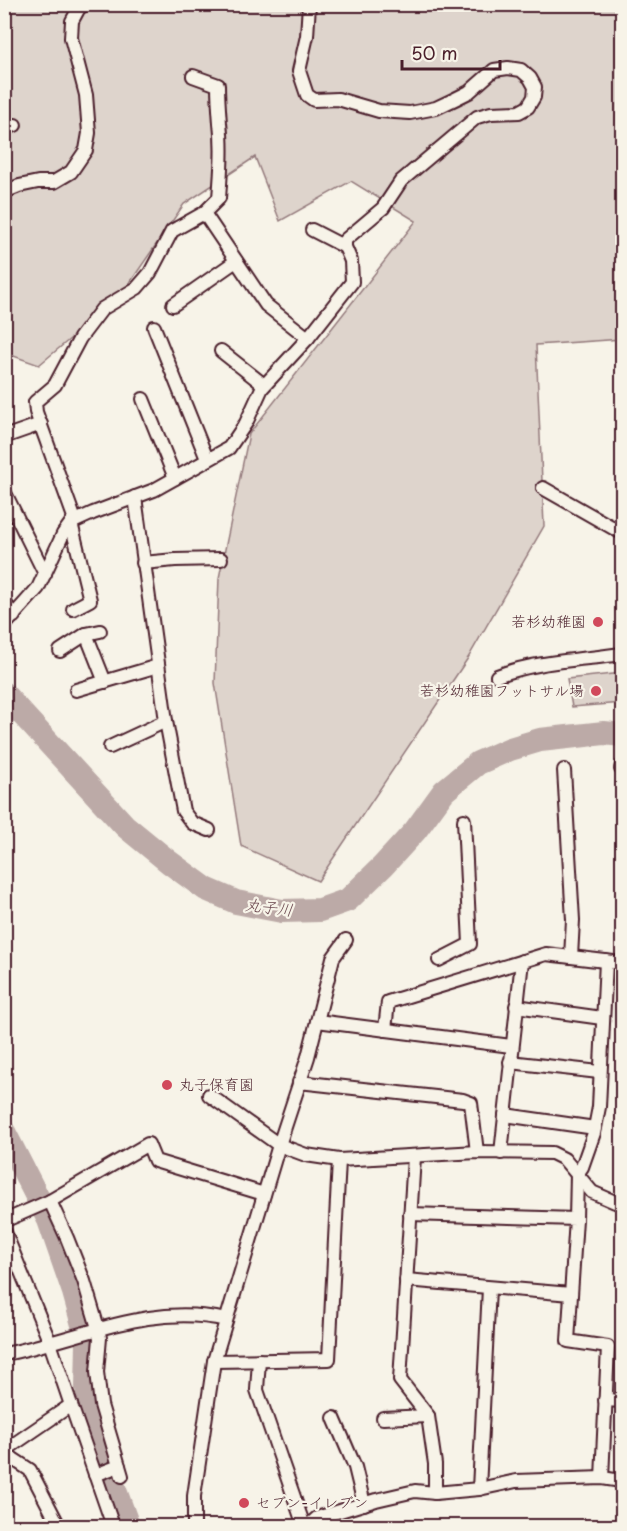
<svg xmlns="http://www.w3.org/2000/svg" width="627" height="1531" font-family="'Playpen Sans','Klee One',sans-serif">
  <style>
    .green { fill: #ded4cc; stroke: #947a7c; stroke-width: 1.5 }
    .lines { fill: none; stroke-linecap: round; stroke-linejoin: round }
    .river { stroke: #bcaaa7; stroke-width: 24 }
    .minor-casing { stroke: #4a1f2b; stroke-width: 16 }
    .minor { stroke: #f7f3e8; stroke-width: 12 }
    .poi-dot { fill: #d1495b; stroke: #f7f3e8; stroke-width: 2 }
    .labels { text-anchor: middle; stroke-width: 4.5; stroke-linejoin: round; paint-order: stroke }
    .poi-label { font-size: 15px; fill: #4a1f2b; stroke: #f7f3e8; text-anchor: end }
    .water-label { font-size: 16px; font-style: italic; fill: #6c4950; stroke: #f7f3e8 }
  </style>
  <rect width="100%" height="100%" fill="#f7f3e8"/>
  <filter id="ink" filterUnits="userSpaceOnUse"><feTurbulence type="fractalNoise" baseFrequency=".0167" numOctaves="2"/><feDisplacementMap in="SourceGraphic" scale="12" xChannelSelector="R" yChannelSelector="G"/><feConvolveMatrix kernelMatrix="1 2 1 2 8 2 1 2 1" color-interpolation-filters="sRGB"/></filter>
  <g filter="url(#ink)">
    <!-- green -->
    <g class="green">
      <polygon points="5,5 622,5 622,339 536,345 544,526 468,658 318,881 241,846 215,683 219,578 249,434 416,221 351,181 280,221 255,157 184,204 120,297 39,365 5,353"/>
      <polygon points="622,673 622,703 572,707 567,679"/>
    </g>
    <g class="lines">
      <!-- river -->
      <g class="river">
        <polyline points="4,694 125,826 169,862 206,889 236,902 282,911 320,910 348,900 383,866 415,831 444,791 478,763 510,749 540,740 604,733 622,735"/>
        <polyline points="4,1132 49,1220 74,1292 88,1343 87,1388 95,1428 108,1471 128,1526"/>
      </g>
      <!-- minor casing -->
      <g class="minor-casing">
        <g id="minor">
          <polyline points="4,129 15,125"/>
          <polyline points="4,192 19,186 38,182 54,182 71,172 86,150 89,133 86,95 71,38 72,21 79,8 85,4"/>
          <polyline points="204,213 266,305 308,338 352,282 351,261 345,247 345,240 383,208 401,181 477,117 491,113 519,112 528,107 534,97 535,87 530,78 521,70 508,68 494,70 469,92 455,99 436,108 410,113 379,111 338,99 314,100 307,95 299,71 307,36 309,4"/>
          <polyline points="312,230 345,247"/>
          <polyline points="173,305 236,261"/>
          <polyline points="154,327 207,459"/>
          <polyline points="221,351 264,385"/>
          <polyline points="143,399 175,478"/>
          <polyline points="4,437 41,424"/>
          <polyline points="543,488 622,533"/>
          <polyline points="5,493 45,574"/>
          <polyline points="135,497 166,721 183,811 192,823 209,830"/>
          <path d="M75,520L36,412L35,402L55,385L80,338L102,309L137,288L150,273L172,231L204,213L219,198C221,173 223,147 220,123C219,110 218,98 218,85L193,76"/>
          <polyline points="71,523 90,600 73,609"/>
          <polyline points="143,563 175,560 221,559"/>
          <polyline points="4,602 14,616"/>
          <polyline points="4,626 38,588 63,534 71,523 93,513 154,490 229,448 246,423 262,388 308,338"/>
          <polyline points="86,634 105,682"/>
          <polyline points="60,651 86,634 100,631"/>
          <path d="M497,676C536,661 581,660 622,654"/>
          <polyline points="76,690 158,666"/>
          <polyline points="110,747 166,721"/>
          <polyline points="621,769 622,765"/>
          <polyline points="564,770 573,920 571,957"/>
          <polyline points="439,960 470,944 464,820"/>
          <polyline points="516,1006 602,1018"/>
          <polyline points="317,1021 511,1046"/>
          <polyline points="385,1030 388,1002 546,954 622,963"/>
          <polyline points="510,1062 599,1072"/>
          <polyline points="299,1082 463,1100 471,1103 477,1152"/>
          <polyline points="209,1095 279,1145 306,1155 339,1160 477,1152 552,1153 564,1159 592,1192 615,1202 622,1203"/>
          <polyline points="505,1115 595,1128"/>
          <polyline points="501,1153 522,961"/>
          <polyline points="414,1157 400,1380 428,1416 435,1464 435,1493"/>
          <polyline points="410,1214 576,1219 568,1341 608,1347 602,1478"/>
          <polyline points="576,1219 577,1174 582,1167 594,1133 599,1107 606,961"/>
          <polyline points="4,1221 50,1201"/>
          <polyline points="4,1230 50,1343 71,1405"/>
          <polyline points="406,1280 571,1294"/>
          <path d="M4,1354C79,1340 148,1302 226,1320"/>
          <polyline points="259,1360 257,1390 304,1526"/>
          <polyline points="214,1361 329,1359 339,1160"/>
          <polyline points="605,1400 622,1401"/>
          <polyline points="334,1418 355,1467 364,1504"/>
          <polyline points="383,1418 428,1416"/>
          <polyline points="4,1451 71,1405 113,1526"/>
          <polyline points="4,1453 30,1470 59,1526"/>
          <polyline points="95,1475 119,1466"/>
          <polyline points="122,1476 101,1405 97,1372 100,1338 98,1328 84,1281 67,1238 50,1201 148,1144 155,1161 264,1194"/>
          <polyline points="479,1489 489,1288"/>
          <polyline points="194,1526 194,1496 214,1361 279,1145 308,1057 333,958 346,940"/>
          <polyline points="308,1526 317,1518 376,1500 415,1491 435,1493 479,1489 516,1481 602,1478 615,1480 622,1483"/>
        </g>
      </g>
      <!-- minor -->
      <use href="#minor" class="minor"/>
    </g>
  </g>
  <!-- markers -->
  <g class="poi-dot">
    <circle cx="598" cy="622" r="6"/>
    <circle cx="596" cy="691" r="6"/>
    <circle cx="167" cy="1085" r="6"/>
    <circle cx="244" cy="1503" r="6"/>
  </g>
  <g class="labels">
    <!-- poi labels -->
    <g class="poi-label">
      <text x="586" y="627">若杉幼稚園</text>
      <text x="584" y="696">若杉幼稚園フットサル場</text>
      <text x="179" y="1090" text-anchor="start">丸子保育園</text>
      <text x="256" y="1508" text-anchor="start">セブン-イレブン</text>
    </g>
    <!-- water labels -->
    <g class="water-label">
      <text transform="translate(269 907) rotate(7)" y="6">丸子川</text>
    </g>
  </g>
  <!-- margin -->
  <rect width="627" height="1531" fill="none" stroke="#f7f3e8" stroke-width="24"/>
  <rect x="12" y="12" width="603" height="1507" fill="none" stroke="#4a1f2b" stroke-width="2" filter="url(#ink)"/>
  <!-- scale -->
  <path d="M402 60v9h98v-9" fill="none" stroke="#4a1f2b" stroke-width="3"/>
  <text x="411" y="60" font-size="18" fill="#4a1f2b" stroke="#f7f3e8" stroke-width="4.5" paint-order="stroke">50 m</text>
</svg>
